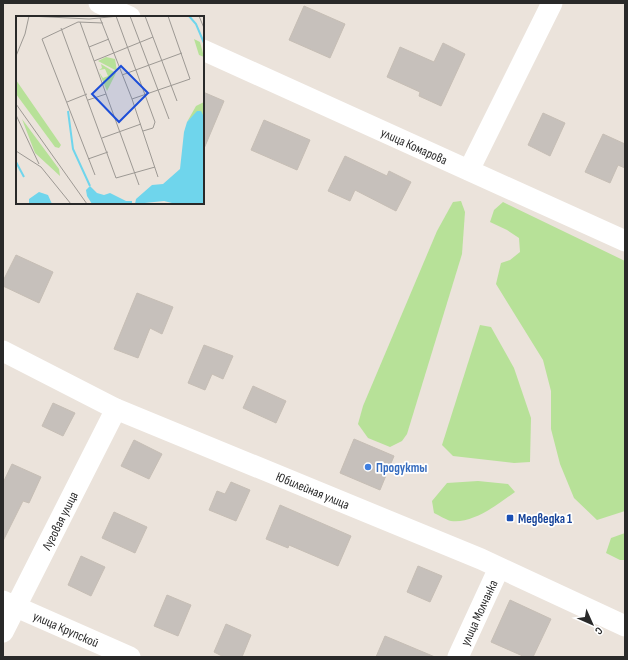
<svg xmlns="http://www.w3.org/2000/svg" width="628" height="660" font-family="'Sofia Sans Condensed',sans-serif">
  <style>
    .green { fill: #b7e198 }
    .building { fill: #c6c0bb; stroke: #c6beb5 }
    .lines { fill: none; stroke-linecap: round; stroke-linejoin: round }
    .street { stroke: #fff; stroke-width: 21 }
    .shop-dot { fill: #3f7fe0; stroke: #fff; stroke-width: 1.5 }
    .transit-dot { fill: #1a4fb4; stroke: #fff; stroke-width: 1.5 }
    .labels { text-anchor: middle; stroke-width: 3.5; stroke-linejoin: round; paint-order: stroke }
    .street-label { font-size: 13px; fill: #292929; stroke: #fff }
    .shop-label { font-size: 13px; font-weight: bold; fill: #366cbe; stroke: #fff; text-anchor: start }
    .transit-label { font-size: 13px; font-weight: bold; fill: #164399; stroke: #fff; text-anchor: start }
    .inset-river { fill: none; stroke: #6fd5ec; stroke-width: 2 }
    .inset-road { fill: none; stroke: #9d9994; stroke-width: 1 }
    .view { fill: #1d4ed8; fill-opacity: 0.15; stroke: #1d4ed8; stroke-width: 2 }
    .inset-edge { fill: none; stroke: #292929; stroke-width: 2 }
  </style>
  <rect width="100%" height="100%" fill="#ebe3db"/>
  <!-- green -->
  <g class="green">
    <polygon points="461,201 465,212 462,254 407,434 402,441 390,447 368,438 358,424 363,406 437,231 453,202"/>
    <polygon points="503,202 625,261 625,511 597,520 574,498 560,464 551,429 551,391 543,360 496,284 501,263 510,260 520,252 519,238 507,230 490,222 494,210"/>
    <polygon points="480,325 491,327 514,368 531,418 530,462 514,463 453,456 442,445"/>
    <path d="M478,481L508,484L515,492C498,504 473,524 451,521C446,520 439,515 434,513L432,501L447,483Z"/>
    <polygon points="625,533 625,560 620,560 606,553 611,538"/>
  </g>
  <!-- building -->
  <g class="building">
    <polygon points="304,6 345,24 330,58 289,40"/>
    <polygon points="443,43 465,54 441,106 419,96 420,92 387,77 400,47 434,62"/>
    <polygon points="203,92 224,101 203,151"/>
    <polygon points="543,113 565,123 550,156 528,145"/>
    <polygon points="264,120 310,140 297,170 251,150"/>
    <polygon points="603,134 625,144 625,168 618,165 610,183 585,172"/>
    <polygon points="345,156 387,176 389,171 411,182 396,211 355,190 350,201 328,191"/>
    <polygon points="16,255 53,272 39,303 3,286 3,281"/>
    <polygon points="137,293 173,307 162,334 150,328 138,358 114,349"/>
    <polygon points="204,345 233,356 223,379 212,374 205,390 188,383"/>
    <polygon points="253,386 286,401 276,423 243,408"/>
    <polygon points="53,403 75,413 63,436 42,426"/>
    <polygon points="354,439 394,456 380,490 340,473"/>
    <polygon points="134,440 162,454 149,479 121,466"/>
    <polygon points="12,464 41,477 29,503 23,501 3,541 3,483"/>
    <polygon points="231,482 250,490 236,521 209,510 217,491 225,494"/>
    <polygon points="280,505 351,536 338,566 289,545 288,548 266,539"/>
    <polygon points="114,512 147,527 135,553 102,538"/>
    <polygon points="81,556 105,567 91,596 68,585"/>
    <polygon points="418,566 442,576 430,602 407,592"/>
    <polygon points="167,595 191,605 178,636 154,626"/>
    <polygon points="510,600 551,619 533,657 525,657 491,642"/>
    <polygon points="226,624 251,635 242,657 224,657 214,652"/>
    <polygon points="385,636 435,657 376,657"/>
  </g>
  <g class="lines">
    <!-- street -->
    <g class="street">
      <polyline points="99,3 130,17"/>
      <path id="s1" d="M203,50L625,241"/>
      <polyline points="469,170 552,3"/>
      <path id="s2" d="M3,351L116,409L481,559L625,626"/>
      <path id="s3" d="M3,601L130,657"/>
      <path id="s4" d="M3,632L116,409"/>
      <path id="s5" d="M458,657L499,568"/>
    </g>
  </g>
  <!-- markers -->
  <circle class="shop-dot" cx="368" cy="467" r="4"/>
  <rect class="transit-dot" x="506" y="514" width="8" height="8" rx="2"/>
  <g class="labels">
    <!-- street labels -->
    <g class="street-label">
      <text dy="5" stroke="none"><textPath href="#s1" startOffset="232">улица Комарова</textPath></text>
      <text dy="5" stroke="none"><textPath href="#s2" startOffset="340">Юбилейная улица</textPath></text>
      <text dy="5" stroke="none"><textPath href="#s4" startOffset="125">Луговая улица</textPath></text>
      <text dy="5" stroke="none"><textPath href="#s5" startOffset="49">улица Молчанка</textPath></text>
      <text dy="5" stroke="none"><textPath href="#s3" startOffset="69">улица Крупской</textPath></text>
    </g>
    <!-- shop labels -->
    <g class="shop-label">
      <text x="376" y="472">Продукты</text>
    </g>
    <!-- transit labels -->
    <g class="transit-label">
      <text x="518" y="523">Медведка 1</text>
    </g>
  </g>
  <!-- overview -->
  <g transform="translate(16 16)">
    <rect width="188" height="188" fill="#ebe3db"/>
    <path d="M178,23L184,26L188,41L183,39ZM90,41L99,43L101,55L82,45ZM85,48L100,57L91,75L83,56L87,62L92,60L89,53L83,54L86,52ZM0,64L45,129L43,132L39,131L0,78ZM188,86V101L182,95L171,106L180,90ZM6,103L43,153L44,160L19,137Z" fill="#b7e198"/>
    <path d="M181,95H185L188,101V188H160L148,185L119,188L120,183L136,169L147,168L164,153L168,116L171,106ZM74,170L81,177L88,179L94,177L110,185H116V188H76L71,180L70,174ZM23,176L32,179L36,188H13V183Z" fill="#6fd5ec"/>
    <path class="inset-river" d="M173,0L180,8L188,27M52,95L57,133L74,170M0,146L8,161"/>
    <path class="inset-road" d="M13,0L73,3L103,0M100,0L139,106L137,112L127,115M114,0L153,103M129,0L161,85M183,0L188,12M84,2L116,83L142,161M64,6L123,169M45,12L100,162L139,151M73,31L93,23M0,40L9,18L13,0M78,45L137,21M106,59L166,37M116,83L174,63L152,0M72,84L90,78M51,86L71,78M0,88L71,188M0,99L23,148M86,122L125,108M0,135L25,151L55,188M72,143L92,136M79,159L26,23L62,6L87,7"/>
    <path class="view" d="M105,50L132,77L103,106L76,78Z"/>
    <rect width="188" height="188" class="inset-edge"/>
  </g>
  <!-- border -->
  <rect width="628" height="660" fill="none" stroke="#292929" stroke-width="8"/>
  <!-- north arrow -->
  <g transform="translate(592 624) rotate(135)" stroke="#ffffff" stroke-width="3" paint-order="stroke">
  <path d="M0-3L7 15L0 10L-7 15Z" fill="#292929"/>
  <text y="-6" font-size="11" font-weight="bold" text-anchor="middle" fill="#292929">С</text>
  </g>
</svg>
